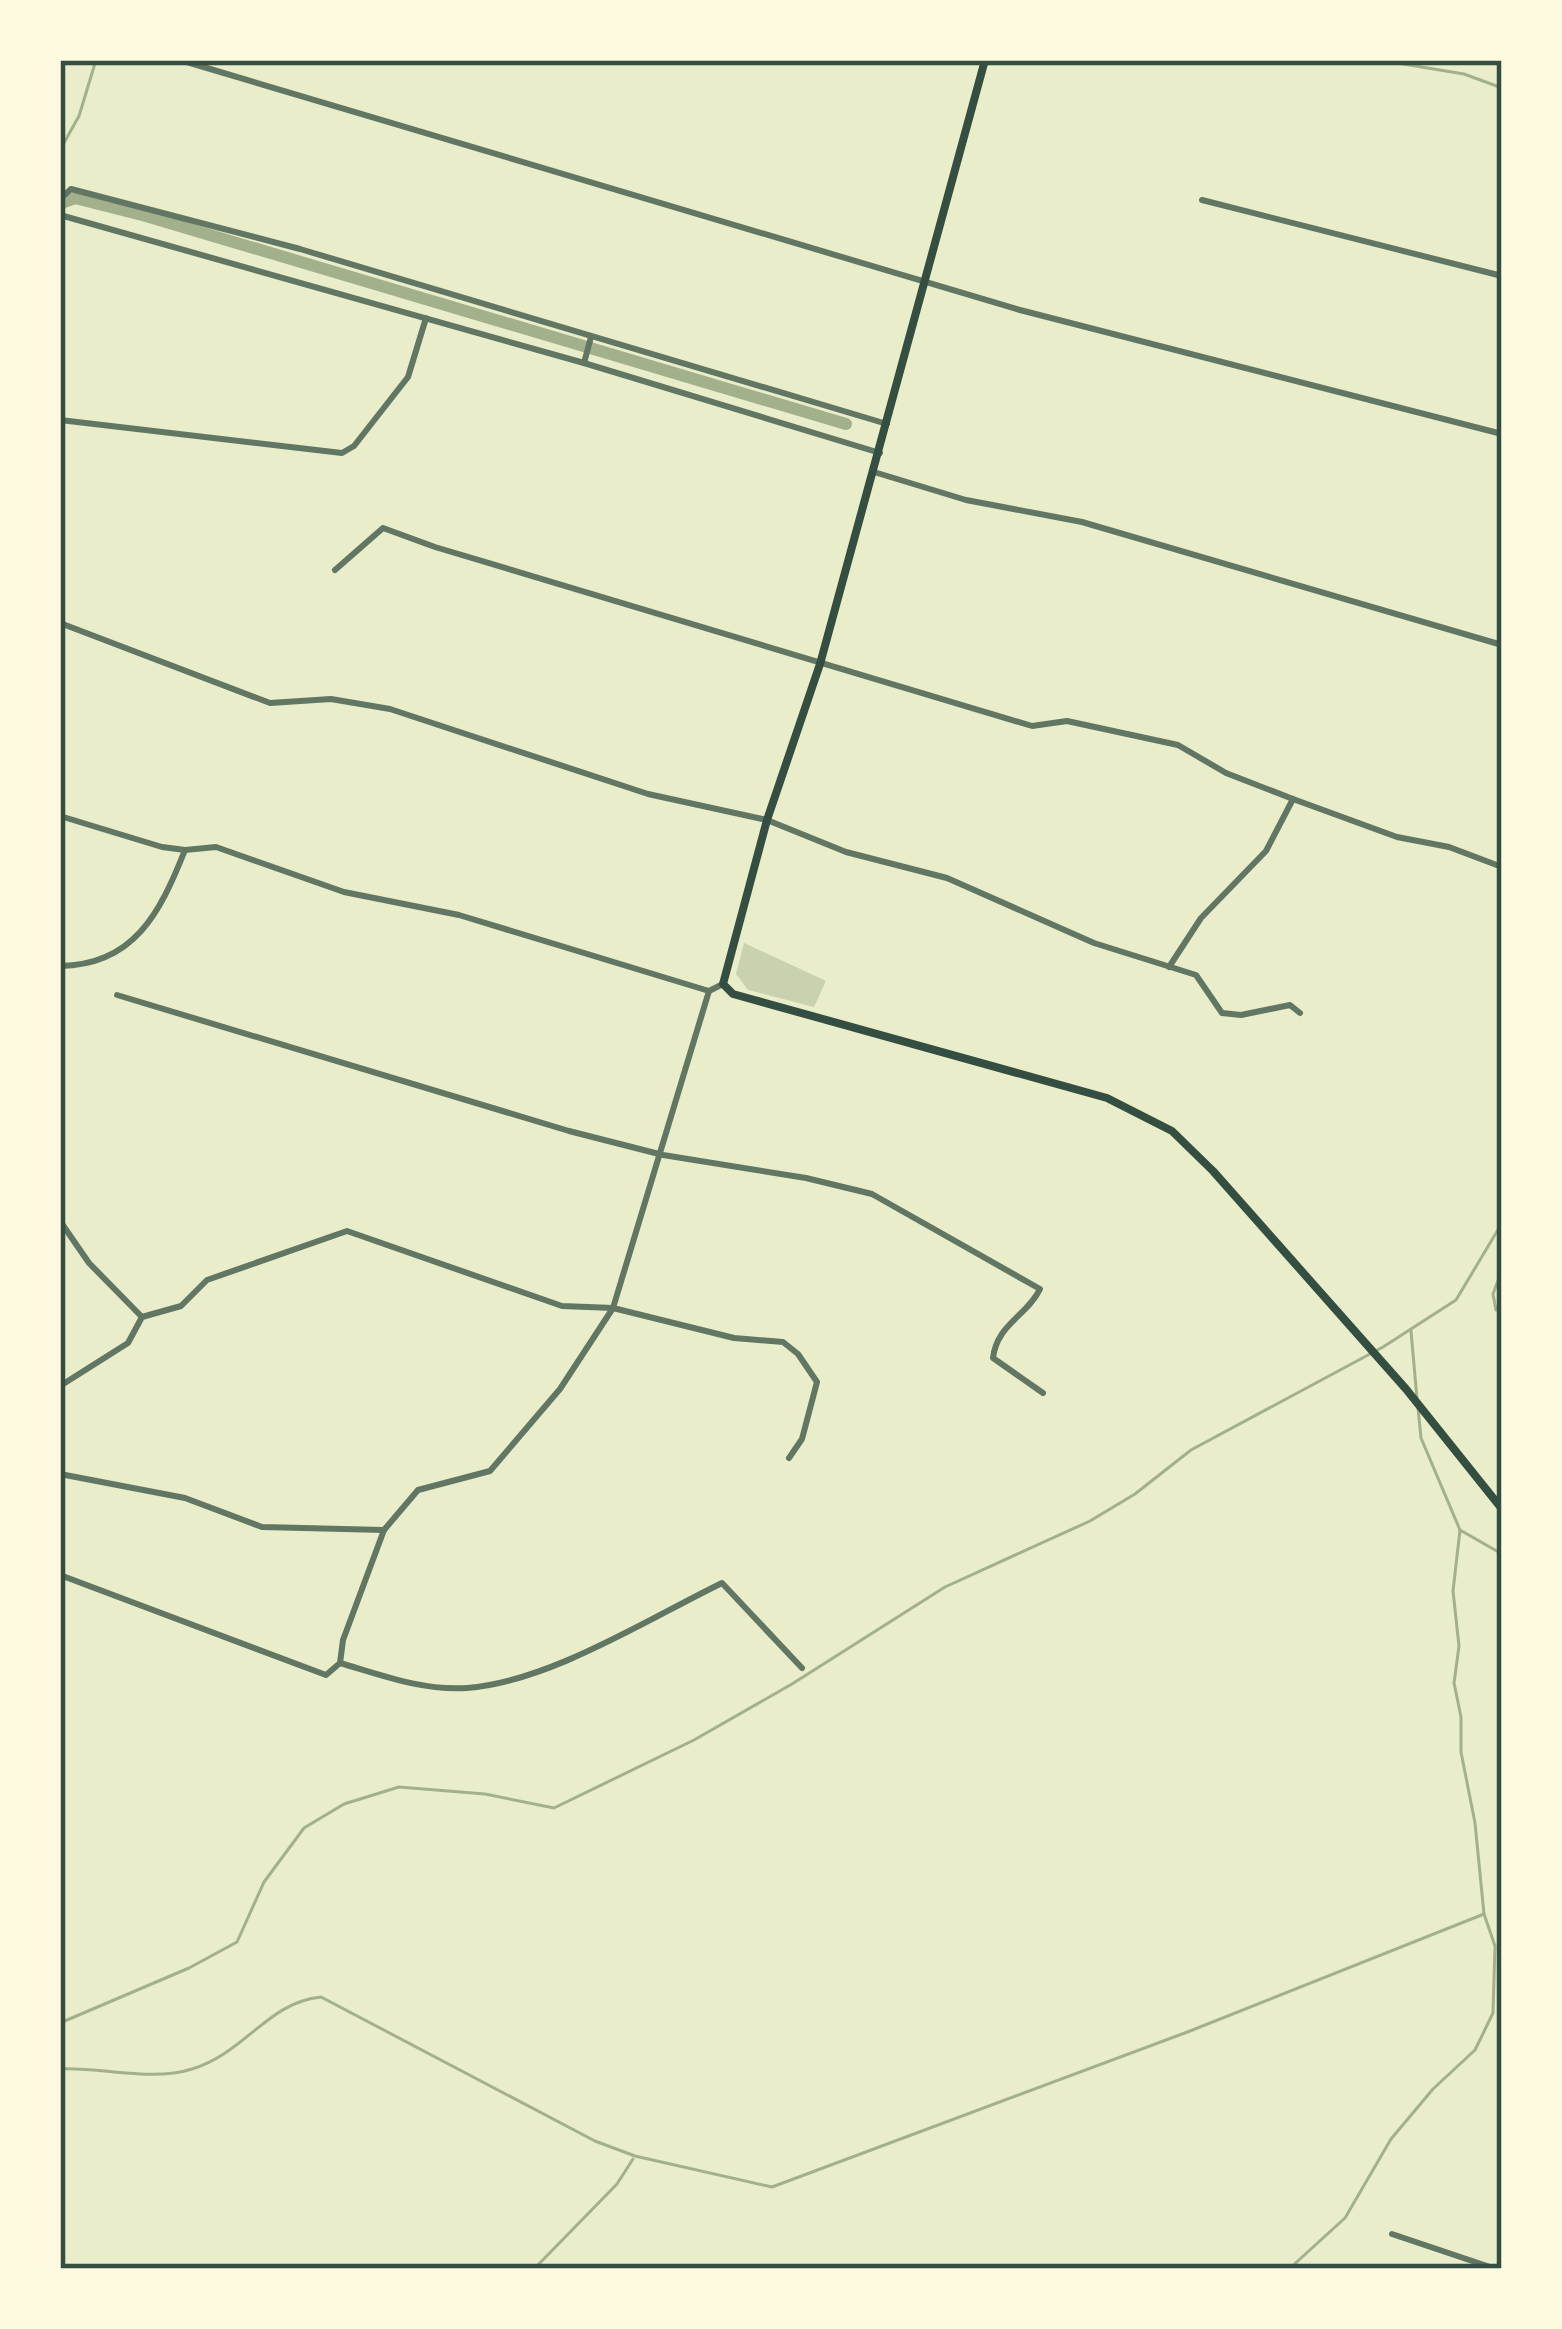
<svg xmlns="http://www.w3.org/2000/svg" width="1562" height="2329" font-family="'Source Sans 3',sans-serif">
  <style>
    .green { fill: #cad2ad }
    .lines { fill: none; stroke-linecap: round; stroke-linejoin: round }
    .stream { stroke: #a3b18a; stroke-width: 3 }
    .canal { stroke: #a3b18a; stroke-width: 12 }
    .minor { stroke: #617663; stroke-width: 6 }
    .secondary { stroke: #344e41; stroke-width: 8 }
    .neatline { fill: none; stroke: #344e41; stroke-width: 4.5 }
  </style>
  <rect width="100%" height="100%" fill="#e9edc9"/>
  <!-- green -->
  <polygon class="green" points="744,943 826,981 814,1007 748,990 736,974"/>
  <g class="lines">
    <!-- stream -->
    <g class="stream">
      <polyline points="1379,60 1464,74 1502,88"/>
      <polyline points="60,150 79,116 96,60"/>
      <polyline points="1496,1310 1493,1294 1502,1270"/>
      <polyline points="1411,1331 1417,1399"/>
      <polyline points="1418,1408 1421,1438 1460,1530 1502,1554"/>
      <polyline points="60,2023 189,1968 237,1942 264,1882 304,1828 344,1804 399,1787 485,1794 554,1808 694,1740 792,1684 945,1587 1090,1521 1135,1494 1191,1450 1383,1347 1456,1300 1502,1223"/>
      <path d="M60,2069C102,2067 152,2082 192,2069C245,2053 268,2002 321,1997L595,2141L635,2156L772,2187L1190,2031L1484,1914"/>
      <polyline points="534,2269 617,2184 633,2159"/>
      <polyline points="1289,2269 1345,2218 1391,2139 1433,2089 1475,2050 1493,2013 1495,1946 1484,1914 1475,1823 1461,1752 1461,1717 1454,1683 1459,1646 1453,1591 1460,1530"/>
    </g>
    <!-- canal -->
    <polyline class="canal" points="64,202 75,198 146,216 846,424"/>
    <!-- minor -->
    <g class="minor">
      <polyline points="180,60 1020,310 1502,434"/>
      <polyline points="60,199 71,189 300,249 887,424"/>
      <polyline points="1202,200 1502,276"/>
      <polyline points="60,215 584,363 880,453"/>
      <polyline points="584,363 591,337"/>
      <polyline points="60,420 342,453 354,446 408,377 426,318"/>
      <polyline points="874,472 966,500 1082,522 1502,645"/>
      <polyline points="335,570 383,528 435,547 1032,726 1067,721 1178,745 1226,773 1293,799 1397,837 1449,847 1502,867"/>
      <polyline points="60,623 270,703 331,699 390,709 648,794 767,820 846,852 947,878 1094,943 1196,975 1222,1013 1241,1015 1290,1005 1300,1013"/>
      <polyline points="60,816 162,847 185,850 216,847 344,892 459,915 709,991 723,984"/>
      <path d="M60,966C134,965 160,913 185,850"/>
      <polyline points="1169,967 1201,918 1266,851 1293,799"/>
      <path d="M117,995L569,1131L663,1155L806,1178L872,1194L1040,1289C1027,1316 997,1324 993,1358L1043,1393"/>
      <polyline points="60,1221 89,1263 142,1317"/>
      <polyline points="142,1317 181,1306 207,1280 347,1231 562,1306 613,1308 734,1338 783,1342 798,1354 817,1382 802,1439 789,1458"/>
      <polyline points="60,1386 128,1343 142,1317"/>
      <polyline points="60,1474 185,1498 262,1527 384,1530"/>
      <polyline points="60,1575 326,1675 340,1663 343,1640 384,1530 418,1490 490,1471 560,1389 613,1308 709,991"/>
      <path d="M340,1663C381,1675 423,1691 467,1688C549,1682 648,1619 722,1583L802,1668"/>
      <polyline points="1392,2234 1496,2269"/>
    </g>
    <!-- secondary -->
    <polyline class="secondary" points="985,60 820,664 767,820 723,984 733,994 1107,1098 1172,1131 1213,1171 1406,1389 1502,1509"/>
  </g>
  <!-- border -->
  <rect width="1562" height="2329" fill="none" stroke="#fefae0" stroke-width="126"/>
  <rect x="63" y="63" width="1436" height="2203" class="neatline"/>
</svg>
